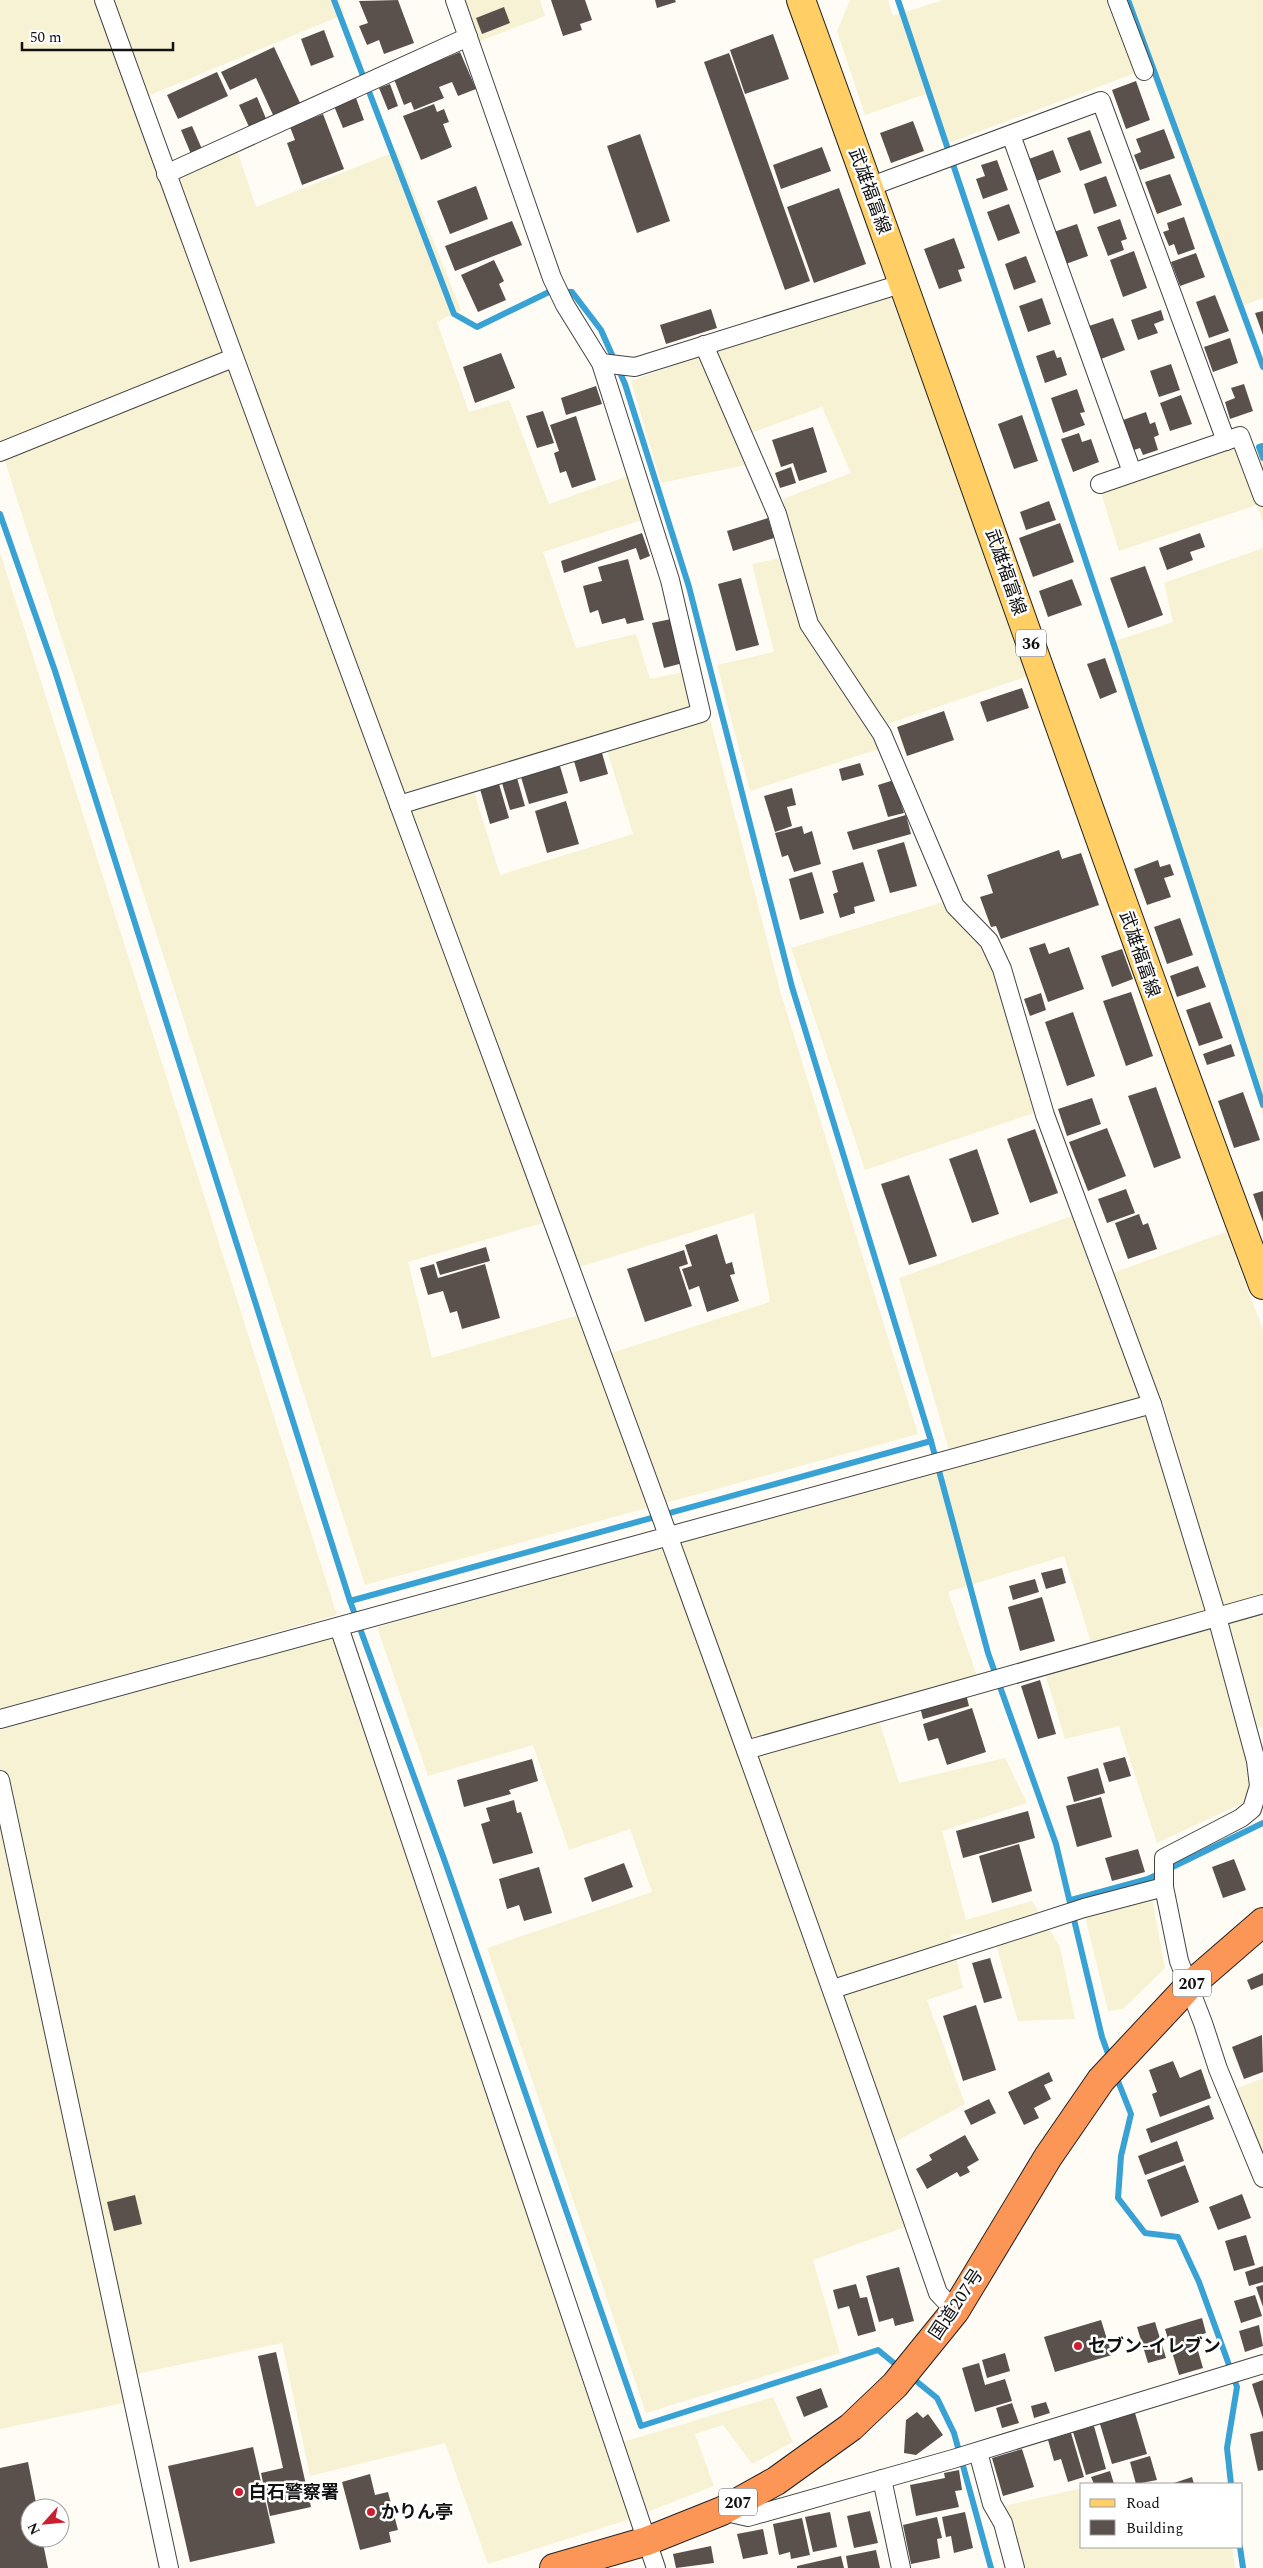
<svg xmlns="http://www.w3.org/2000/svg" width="1263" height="2568" font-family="Spectral,'Noto Sans JP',serif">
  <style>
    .farmland { fill: #f7f2d3; fill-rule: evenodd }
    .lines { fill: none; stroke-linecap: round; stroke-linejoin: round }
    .stream { stroke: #39a2d5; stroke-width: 6 }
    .building { fill: #5b514c }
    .street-casing { stroke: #444; stroke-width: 20 }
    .primary-casing { stroke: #222; stroke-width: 30 }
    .highway-casing { stroke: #222; stroke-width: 30 }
    .street { stroke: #fff; stroke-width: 18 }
    .primary { stroke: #ffce65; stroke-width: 28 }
    .highway { stroke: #fb9657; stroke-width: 28 }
    .poi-dot { fill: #cb1f34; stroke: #fff; stroke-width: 2 }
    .labels { text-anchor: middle; stroke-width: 5; stroke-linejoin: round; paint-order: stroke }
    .shield { fill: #fff; stroke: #585858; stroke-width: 1 }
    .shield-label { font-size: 16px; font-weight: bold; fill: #111 }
    .street-label { font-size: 18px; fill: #111; stroke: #fff }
    .poi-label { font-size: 18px; font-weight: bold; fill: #111; stroke: #fff; text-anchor: start }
  </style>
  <rect width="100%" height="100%" fill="#fffcf5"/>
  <!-- farmland -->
  <g class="farmland">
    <path d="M0,0H339L345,14L143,98L172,177L237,150L256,207L397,151L461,310L437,322L469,412L509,400L549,504L628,476L645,519L543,552L576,648L636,634L650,679L697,669L781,994L918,1434L365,1585L0,446ZM603,738L633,834L500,875L470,779ZM754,1213L770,1302L596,1358L582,1314L432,1358L408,1262L553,1220L573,1269Z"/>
    <polygon points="460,0 540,0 545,16 475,43"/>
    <polygon points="850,0 888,0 893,16 943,0 1263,0 1263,298 1237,308 1149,68 943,145 926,94 865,115 837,31"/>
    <polygon points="891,297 1031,675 876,728 885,747 750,791 717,665 774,652 752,564 796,555 783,499 851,473 822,407 737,438 750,464 661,483 631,381 730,344"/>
    <polygon points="1238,446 1243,461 1263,454 1263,522 1257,505 1119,551 1101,493"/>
    <polygon points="1263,548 1263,1114 1109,643 1173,622 1164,583"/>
    <polygon points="0,552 337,1615 0,1709"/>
    <polygon points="947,901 990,960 1037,1112 865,1170 791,948"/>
    <polygon points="1075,1215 1141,1399 949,1450 899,1278"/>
    <polygon points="1226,1232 1263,1330 1263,1727 1258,1728 1165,1409 1113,1273"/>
    <polygon points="1145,1413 1242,1732 1252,1784 1243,1803 1157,1843 1119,1726 1065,1739 1044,1670 1095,1655 1064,1556 948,1592 978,1679 876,1711 899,1783 1005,1758 1027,1803 942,1831 966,1920 1032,1901 1060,1947 1075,2019 1018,2021 992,1931 951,1935 963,1988 927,2000 965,2104 882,2149 908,2226 813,2260 840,2353 646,2413 487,1948 652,1892 630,1829 569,1850 533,1745 428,1776 377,1627"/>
    <polygon points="348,1633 623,2442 773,2397 793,2442 752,2464 723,2425 695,2434 714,2486 624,2521 488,2564 445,2443 310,2476 282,2343 122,2377 125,2403 0,2429 0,1730"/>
    <polygon points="1152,1898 1165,1968 1123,2009 1108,2011 1085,1916"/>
    <polygon points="1263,2078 1263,2154 1235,2089"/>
    <polygon points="1082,2488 1082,2547 1232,2547 1235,2568 1021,2568 1000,2507"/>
  </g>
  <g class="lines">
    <!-- stream -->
    <g class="stream">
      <polyline points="334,0 454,314 477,327 551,291 572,292 601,330 625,384 689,587 792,987 931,1441 988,1653 1056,1844 1102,2037 1110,2059"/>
      <polyline points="898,0 1116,651 1263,1105"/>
      <polyline points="1128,0 1263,367"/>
      <polyline points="1263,446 1259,447 1263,458"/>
      <polyline points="0,514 55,671 350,1601 444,1859 641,2426 878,2350 900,2368"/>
      <polyline points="350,1601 931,1441"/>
      <polyline points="1071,1900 1148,1879 1263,1823"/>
      <polyline points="1116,2076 1131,2114 1121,2156 1118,2198 1145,2233 1178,2237 1199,2282 1237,2387 1227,2448 1231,2484"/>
      <polyline points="910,2376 937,2398 954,2433 991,2568"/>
      <polyline points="1240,2547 1243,2568"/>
    </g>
  </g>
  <!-- building -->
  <g class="building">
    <polygon points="398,0 414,43 384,54 379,40 367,45 359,26 368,23 359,1"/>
    <polygon points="551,0 585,0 592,20 580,24 582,30 563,36"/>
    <polygon points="655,0 675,0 676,2 657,8"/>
    <polygon points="504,7 510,23 482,34 476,18"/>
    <polygon points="324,30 334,57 311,66 301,39"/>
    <polygon points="773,34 789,79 745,94 730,50"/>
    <polygon points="274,47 301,105 274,117 256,78 230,90 221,72"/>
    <polygon points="460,52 476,89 458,96 452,82 439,87 444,98 414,110 411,102 404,105 394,79"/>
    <polygon points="729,53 810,281 785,290 704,62"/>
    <polygon points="217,72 228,96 178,119 167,95"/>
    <polygon points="1136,81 1150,120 1126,129 1112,90"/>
    <polygon points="390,84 398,106 388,110 379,88"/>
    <polygon points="257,97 267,121 250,129 239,105"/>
    <polygon points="356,98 364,120 343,128 334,106"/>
    <polygon points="434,104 437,112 444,109 449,122 443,124 452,147 421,160 403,116"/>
    <polygon points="323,114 344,169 302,185 287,143 295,140 290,127"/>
    <polygon points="913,121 924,151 891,163 880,133"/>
    <polygon points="192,126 202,149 191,154 181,130"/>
    <polygon points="1164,129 1175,158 1140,170 1134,155 1141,152 1136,139"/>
    <polygon points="1090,130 1102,163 1080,171 1067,138"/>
    <polygon points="640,134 670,221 637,233 607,146"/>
    <polygon points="822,147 831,171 781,189 773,165"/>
    <polygon points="1053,150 1061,172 1037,181 1029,159"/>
    <polygon points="997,160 1008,190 983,199 976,179 985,176 981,165"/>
    <polygon points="1170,174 1182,205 1157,214 1145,182"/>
    <polygon points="1106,176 1117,206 1094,214 1084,184"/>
    <polygon points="476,186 488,219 450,234 437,201"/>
    <polygon points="839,188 866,264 814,283 787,207"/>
    <polygon points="1009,204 1020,233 998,241 987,212"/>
    <polygon points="1184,217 1195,249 1178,255 1174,244 1169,246 1163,232 1169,230 1167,223"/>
    <polygon points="1120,219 1127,239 1121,241 1124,250 1108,256 1097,227"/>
    <polygon points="512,221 522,245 455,271 445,246"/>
    <polygon points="1077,224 1088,256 1063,265 1051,233"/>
    <polygon points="954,238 965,268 958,270 962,281 939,289 924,249"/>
    <polygon points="1134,251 1147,288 1123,297 1110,260"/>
    <polygon points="1196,253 1205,277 1180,286 1171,262"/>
    <polygon points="1026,256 1036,282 1014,290 1005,264"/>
    <polygon points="494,260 504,281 499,284 506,300 478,312 461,275"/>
    <polygon points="1215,295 1229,331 1209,338 1196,302"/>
    <polygon points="1042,298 1051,324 1028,332 1019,306"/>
    <polygon points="711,309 717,328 666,344 660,325"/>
    <polygon points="1161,310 1164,320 1154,324 1158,333 1138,340 1131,320"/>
    <polygon points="1263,311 1263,335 1255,313"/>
    <polygon points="1113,318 1125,350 1101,359 1089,326"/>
    <polygon points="1230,338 1238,363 1213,372 1204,347"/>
    <polygon points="1054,350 1057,358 1061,357 1067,375 1045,383 1036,356"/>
    <polygon points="501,353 515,388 475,403 463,367"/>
    <polygon points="1171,364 1180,390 1159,397 1150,371"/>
    <polygon points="1244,384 1253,411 1230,419 1225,402 1235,398 1231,388"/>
    <polygon points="596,386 602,404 566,415 561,398"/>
    <polygon points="1077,389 1085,412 1080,413 1085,425 1063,433 1051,398"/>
    <polygon points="1181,395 1192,424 1170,431 1160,403"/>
    <polygon points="543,411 554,443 537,448 526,416"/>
    <polygon points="1146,412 1150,424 1155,422 1159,435 1154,437 1158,450 1143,455 1140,448 1134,450 1123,420"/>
    <polygon points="1022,415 1038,461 1014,469 998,424"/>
    <polygon points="576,416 596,480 572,488 566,471 560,473 554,453 559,451 550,425"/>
    <polygon points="813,427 827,472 799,481 793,463 781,467 772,440"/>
    <polygon points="1079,433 1082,442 1091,439 1099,462 1073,472 1061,439"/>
    <polygon points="791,467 796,483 780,488 775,473"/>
    <polygon points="1049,501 1056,520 1026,530 1020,512"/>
    <polygon points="768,518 774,538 733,551 727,531"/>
    <polygon points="1060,523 1074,562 1033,577 1019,538"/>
    <polygon points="642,533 650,556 640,560 636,548 564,573 561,561"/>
    <polygon points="1200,533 1205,547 1190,552 1193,560 1167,570 1159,548"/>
    <polygon points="628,559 644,620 627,624 625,618 602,624 598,610 590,613 583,586 602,581 598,567"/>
    <polygon points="1145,566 1163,615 1128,628 1110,578"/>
    <polygon points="741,578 759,645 736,651 718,584"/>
    <polygon points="1072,579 1082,605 1048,617 1039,591"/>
    <polygon points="671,619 683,663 664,668 652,623"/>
    <polygon points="1105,658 1117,692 1100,699 1087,664"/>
    <polygon points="1022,688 1029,708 987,722 980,702"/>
    <polygon points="944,711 954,740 907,756 897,727"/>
    <polygon points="602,753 608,774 580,782 574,761"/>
    <polygon points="860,763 864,775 842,781 839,769"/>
    <polygon points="560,766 568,793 529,804 521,777"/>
    <polygon points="517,778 525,806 510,810 502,783"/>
    <polygon points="894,780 904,813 888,817 878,785"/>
    <polygon points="499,784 509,818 490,824 480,789"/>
    <polygon points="792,788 796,805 787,807 792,826 775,832 764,796"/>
    <polygon points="566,801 579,844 547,853 535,811"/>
    <polygon points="906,815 911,834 853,850 847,832"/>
    <polygon points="802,826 804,834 812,831 821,864 794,872 788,855 782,857 775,833"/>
    <polygon points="904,842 917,886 890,893 877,850"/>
    <polygon points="1059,850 1062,859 1081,853 1099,905 1001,939 996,926 991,927 980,897 993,893 987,875"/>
    <polygon points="1158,860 1160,867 1170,864 1174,875 1164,878 1171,897 1147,905 1134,869"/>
    <polygon points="863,862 875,901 854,907 855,913 840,918 833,894 838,892 832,871"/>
    <polygon points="812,872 824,913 800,920 789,879"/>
    <polygon points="1180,918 1193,955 1167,964 1154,927"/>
    <polygon points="1045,943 1049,954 1069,947 1084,989 1048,1002 1029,948"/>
    <polygon points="1122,949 1133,979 1112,987 1101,956"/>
    <polygon points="1198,966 1206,987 1177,997 1170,976"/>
    <polygon points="1131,992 1153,1056 1126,1066 1103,1001"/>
    <polygon points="1041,993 1046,1010 1030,1016 1024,999"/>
    <polygon points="1210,1002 1223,1038 1199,1046 1186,1010"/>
    <polygon points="1073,1012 1095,1076 1067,1086 1045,1022"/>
    <polygon points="1231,1044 1235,1056 1207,1065 1203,1054"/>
    <polygon points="1156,1087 1181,1158 1154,1168 1128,1096"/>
    <polygon points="1243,1092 1260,1140 1234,1148 1218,1101"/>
    <polygon points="1092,1098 1101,1124 1067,1136 1058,1109"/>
    <polygon points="1107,1128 1126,1176 1088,1191 1069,1142"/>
    <polygon points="1035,1129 1058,1193 1030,1203 1007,1139"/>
    <polygon points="977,1149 999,1214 972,1223 949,1159"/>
    <polygon points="909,1175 937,1256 909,1265 881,1184"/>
    <polygon points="1126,1189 1135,1213 1107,1223 1098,1199"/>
    <polygon points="1263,1191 1263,1222 1253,1194"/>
    <polygon points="1139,1214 1143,1225 1148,1223 1157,1249 1128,1259 1115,1223"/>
    <polygon points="717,1234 726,1264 732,1262 735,1274 730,1275 739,1301 707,1312 699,1286 689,1290 682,1269 692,1266 685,1245"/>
    <polygon points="486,1247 490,1261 440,1275 436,1262"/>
    <polygon points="684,1250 688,1264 679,1267 692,1306 645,1322 627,1269"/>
    <polygon points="434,1264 438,1278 485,1264 500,1318 462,1329 457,1311 450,1313 443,1291 428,1295 420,1268"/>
    <polygon points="1062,1568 1066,1583 1046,1589 1041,1573"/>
    <polygon points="1035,1579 1039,1592 1013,1600 1009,1586"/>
    <polygon points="1042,1597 1055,1641 1020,1651 1008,1607"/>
    <polygon points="1040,1680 1056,1734 1038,1739 1021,1686"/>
    <polygon points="966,1694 969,1706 923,1719 920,1707"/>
    <polygon points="972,1708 986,1752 947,1765 938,1738 928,1741 923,1724"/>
    <polygon points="1125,1757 1131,1776 1109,1782 1103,1763"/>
    <polygon points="532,1759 538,1781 509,1790 511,1794 464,1807 457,1780"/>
    <polygon points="1098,1768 1105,1793 1074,1802 1067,1777"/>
    <polygon points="1101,1797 1112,1837 1077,1847 1066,1806"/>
    <polygon points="514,1800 517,1813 521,1812 533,1853 493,1864 481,1824 490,1821 486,1808"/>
    <polygon points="1028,1811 1035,1838 963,1858 956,1831"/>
    <polygon points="1019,1844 1032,1891 992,1903 979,1856"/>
    <polygon points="1138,1849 1145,1872 1112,1881 1105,1858"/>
    <polygon points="1234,1859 1246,1890 1223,1898 1212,1867"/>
    <polygon points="624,1863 633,1887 592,1902 584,1878"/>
    <polygon points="539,1867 552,1913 524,1921 519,1905 507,1909 499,1879"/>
    <polygon points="990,1958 1002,1998 984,2003 972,1963"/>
    <polygon points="1263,1973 1263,1985 1251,1990 1247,1980"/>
    <polygon points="976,2005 996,2070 963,2081 943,2016"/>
    <polygon points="1262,2035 1263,2072 1244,2079 1232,2047"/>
    <polygon points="1173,2061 1180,2078 1201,2069 1211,2098 1160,2117 1152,2094 1157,2092 1149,2070"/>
    <polygon points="1049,2072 1053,2081 1044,2085 1051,2099 1034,2108 1039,2118 1024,2125 1008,2092"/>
    <polygon points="989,2099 996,2113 971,2125 964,2111"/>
    <polygon points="1209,2105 1214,2119 1151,2143 1146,2129"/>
    <polygon points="965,2135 979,2160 967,2167 970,2172 960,2177 957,2172 927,2189 916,2169 932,2160 929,2155"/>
    <polygon points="1177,2141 1184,2161 1145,2175 1138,2156"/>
    <polygon points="1185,2165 1199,2202 1161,2217 1147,2180"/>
    <polygon points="1242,2194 1251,2218 1218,2230 1209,2207"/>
    <polygon points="135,2195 142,2224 114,2231 107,2202"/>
    <polygon points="1246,2235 1255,2265 1234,2271 1225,2241"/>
    <polygon points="1263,2266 1263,2282 1249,2286 1245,2272"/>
    <polygon points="899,2267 914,2321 895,2326 893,2318 879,2322 866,2276"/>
    <polygon points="856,2284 860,2298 867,2297 876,2331 858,2336 849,2306 838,2309 833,2290"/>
    <polygon points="1263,2285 1263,2307 1256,2287"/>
    <polygon points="1255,2295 1262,2316 1241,2323 1234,2301"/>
    <polygon points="1202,2318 1206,2333 1194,2337 1203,2368 1179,2375 1165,2329"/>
    <polygon points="1101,2320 1112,2355 1055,2372 1044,2337"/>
    <polygon points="1155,2322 1166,2358 1148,2363 1137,2327"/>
    <polygon points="1259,2325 1263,2346 1245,2352 1239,2331"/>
    <polygon points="276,2352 311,2507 270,2516 261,2473 283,2468 258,2356"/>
    <polygon points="1005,2353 1010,2371 987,2378 982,2360"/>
    <polygon points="979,2363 985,2385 1005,2379 1012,2401 975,2412 962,2368"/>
    <polygon points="1263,2380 1263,2419 1252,2384"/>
    <polygon points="821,2388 828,2407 804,2417 796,2397"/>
    <polygon points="1046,2402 1050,2413 1034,2418 1031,2406"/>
    <polygon points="1012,2403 1019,2423 1002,2428 996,2408"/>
    <polygon points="917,2412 923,2418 928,2414 943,2435 916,2455 904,2453 906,2420"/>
    <polygon points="1135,2413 1147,2454 1112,2464 1100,2424"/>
    <polygon points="1094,2426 1106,2469 1086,2475 1073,2432"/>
    <polygon points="1263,2431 1263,2470 1258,2471 1250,2434"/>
    <polygon points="1071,2433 1084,2477 1068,2482 1061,2459 1054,2461 1048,2440"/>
    <polygon points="253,2447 275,2543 190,2562 168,2466"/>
    <polygon points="1022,2449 1034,2487 1003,2496 992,2458"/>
    <polygon points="1150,2456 1157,2480 1136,2484 1130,2462"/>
    <polygon points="28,2462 37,2508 30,2508 30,2538 42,2538 48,2568 0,2568 0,2468"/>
    <polygon points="959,2470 962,2490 955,2491 959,2507 916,2516 910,2485 945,2478 944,2473"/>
    <polygon points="1110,2471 1114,2484 1094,2484 1091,2477"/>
    <polygon points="370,2474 375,2495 388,2492 398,2530 389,2532 391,2542 360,2550 342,2482"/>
    <polygon points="1192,2477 1194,2484 1171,2484"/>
    <polygon points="870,2511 878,2543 854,2548 847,2516"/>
    <polygon points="830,2512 837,2547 813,2552 805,2517"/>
    <polygon points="965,2512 973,2548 954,2553 951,2536 946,2537 942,2517"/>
    <polygon points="937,2517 942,2538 937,2539 940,2558 911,2564 903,2525"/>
    <polygon points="802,2518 810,2555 791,2559 790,2552 779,2555 773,2524"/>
    <polygon points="763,2529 768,2554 743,2559 737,2534"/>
    <polygon points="711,2546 714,2563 676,2568 673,2554"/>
    <polygon points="876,2550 880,2568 848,2568 846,2556"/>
    <polygon points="841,2556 844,2568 797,2568 797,2566"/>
  </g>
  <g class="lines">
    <!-- street casing -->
    <g class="street-casing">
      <g id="street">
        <path d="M104,0C380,765 672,1524 938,2293L955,2311"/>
        <polyline points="1117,0 1144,71"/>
        <polyline points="1011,135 1132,472"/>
        <polyline points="166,174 468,37"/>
        <polyline points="869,187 1101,101 1226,441"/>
        <polyline points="704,345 777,514 809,624 882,734 955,906 989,941 1002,969 1045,1115 1152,1404 1217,1617 1256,1761 1259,1786 1252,1809 1241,1818 1164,1858 1164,1887 1179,1961 1203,2023 1218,2069 1263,2178"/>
        <polyline points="601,363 635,367 904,283"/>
        <polyline points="0,452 233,358"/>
        <polyline points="1100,484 1240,436 1263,497"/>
        <polyline points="399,805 701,713 670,580 601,363 565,305 552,278 455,0"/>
        <polyline points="339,1627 656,2568"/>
        <polyline points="0,1719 1152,1404"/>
        <polyline points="746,1750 1263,1604"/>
        <polyline points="0,1780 169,2568"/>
        <polyline points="833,1989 1084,1908 1164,1887"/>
        <polyline points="978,2452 992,2504 1003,2523 1015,2568"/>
        <polyline points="882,2479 901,2568"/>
        <polyline points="722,2511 748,2517 953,2459 1263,2364"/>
      </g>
    </g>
    <!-- primary casing -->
    <g class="primary-casing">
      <path id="primary" d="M801,0C957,428 1103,859 1263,1285"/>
    </g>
    <!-- highway casing -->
    <g class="highway-casing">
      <polyline id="highway" points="554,2568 647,2541 722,2511 776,2481 851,2427 895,2385 955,2311 1048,2157 1101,2080 1188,1987 1263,1922"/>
    </g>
    <!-- street -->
    <use href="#street" class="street"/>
    <!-- primary -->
    <use href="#primary" class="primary"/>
    <!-- highway -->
    <use href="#highway" class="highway"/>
  </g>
  <!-- markers -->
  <g class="poi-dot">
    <circle cx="1078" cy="2346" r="5"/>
    <circle cx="239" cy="2492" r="5"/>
    <circle cx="371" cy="2512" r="5"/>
  </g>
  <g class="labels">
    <!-- shield labels -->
    <g class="shield">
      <rect x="1016" y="629.5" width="30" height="27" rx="4"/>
      <rect x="1173" y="1969.5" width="38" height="27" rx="4"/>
      <rect x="719" y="2488.5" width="38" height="27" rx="4"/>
    </g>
    <g class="shield-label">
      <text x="1031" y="649">36</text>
      <text x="1192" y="1989">207</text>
      <text x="738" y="2508">207</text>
    </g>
    <!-- street labels -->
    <g class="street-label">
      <text transform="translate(870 191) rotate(70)" y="6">武雄福富線</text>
      <text transform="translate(1006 572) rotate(71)" y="6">武雄福富線</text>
      <text transform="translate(1140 954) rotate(71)" y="6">武雄福富線</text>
      <text transform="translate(956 2304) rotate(-56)" y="6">国道207号</text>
    </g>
    <!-- poi labels -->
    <g class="poi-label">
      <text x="1088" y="2352">セブン-イレブン</text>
      <text x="249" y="2498">白石警察署</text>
      <text x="381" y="2518">かりん亭</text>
    </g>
  </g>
  <!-- legend -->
  <rect x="1080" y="2483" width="162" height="65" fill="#ffffff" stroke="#a0a0a0"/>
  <rect x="1090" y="2499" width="25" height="8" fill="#ffce65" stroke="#a0a0a0"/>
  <text x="1126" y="2508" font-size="15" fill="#111111">Road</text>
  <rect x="1090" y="2520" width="25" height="15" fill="#5b514c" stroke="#a0a0a0"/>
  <text x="1126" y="2533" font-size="15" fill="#111111">Building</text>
  <!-- north arrow -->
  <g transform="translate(45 2523) rotate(243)"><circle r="24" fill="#ffffff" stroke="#a0a0a0"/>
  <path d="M0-4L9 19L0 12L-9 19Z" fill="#cb1f34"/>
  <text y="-8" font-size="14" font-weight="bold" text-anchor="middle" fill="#111111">N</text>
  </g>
  <!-- scale -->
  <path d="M22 42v8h151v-8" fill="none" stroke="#111111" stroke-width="2.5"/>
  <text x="30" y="42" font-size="15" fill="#111111" stroke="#ffffff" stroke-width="4" paint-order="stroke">50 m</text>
</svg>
